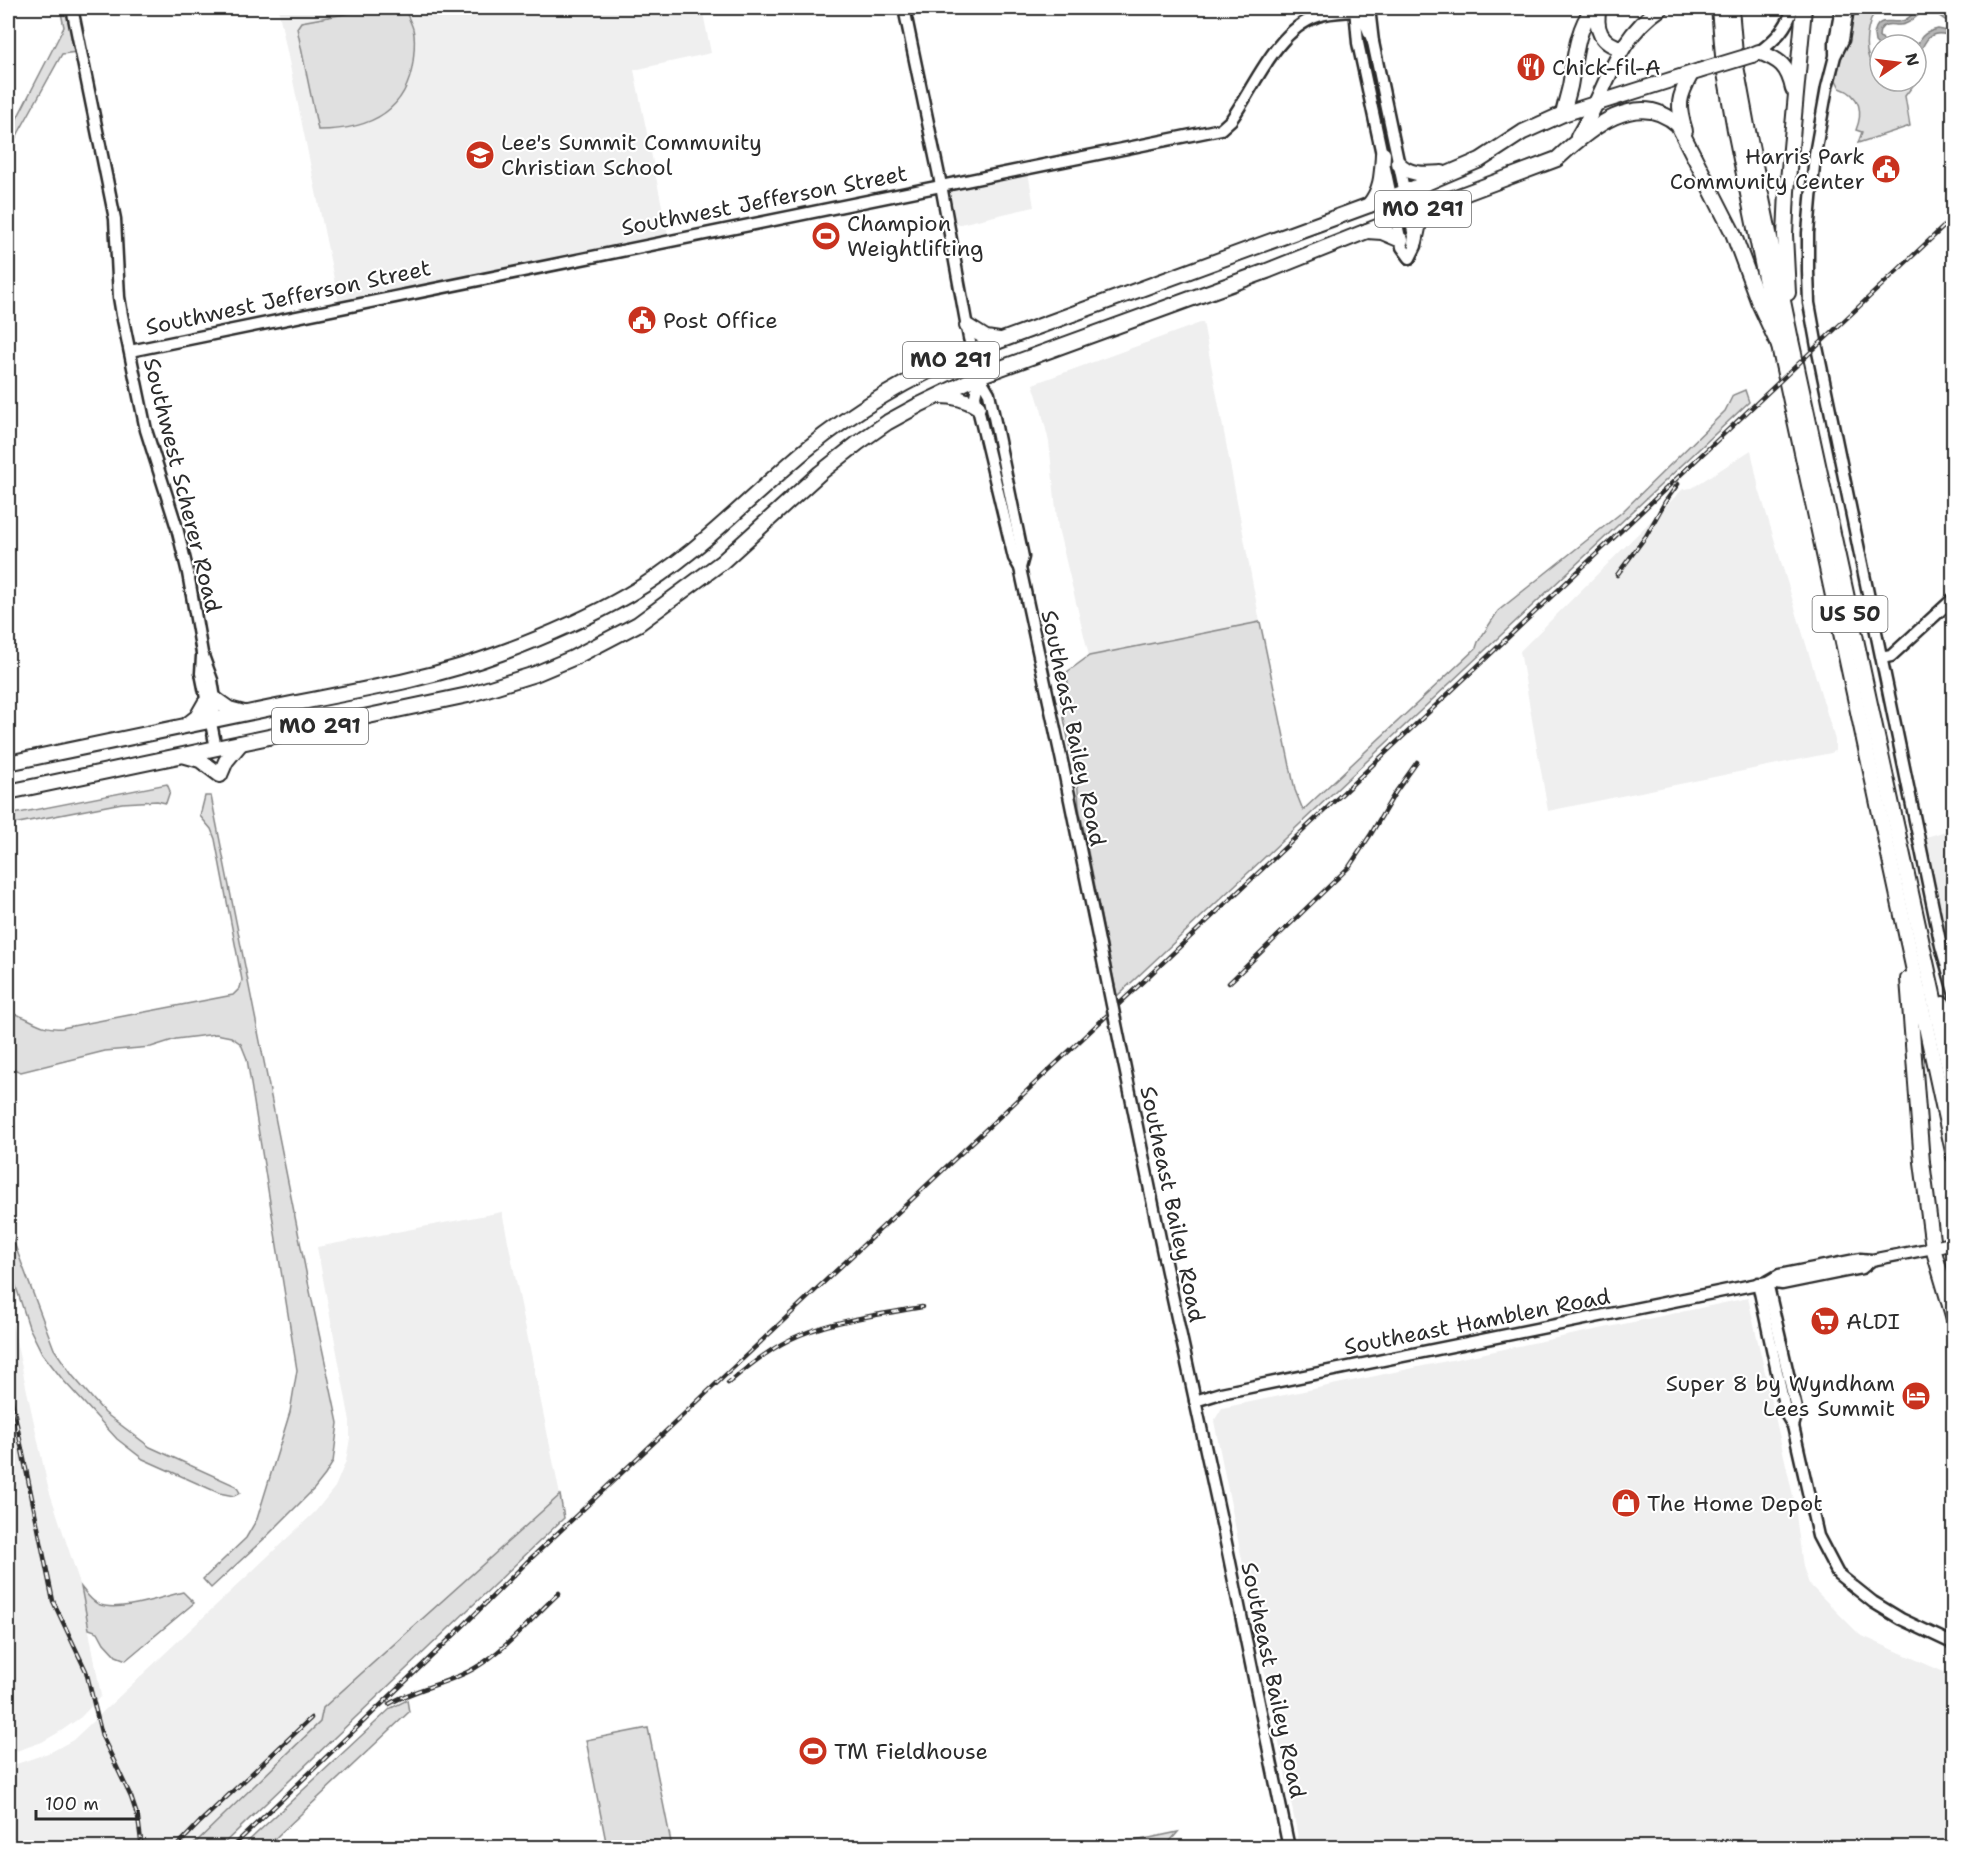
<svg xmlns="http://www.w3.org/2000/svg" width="1961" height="1855" font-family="'Shantell Sans',sans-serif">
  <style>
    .built { fill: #efefef }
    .green { fill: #e0e0e0; stroke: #868686; stroke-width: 1.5 }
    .water { fill: #b6b6b6; stroke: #7e7e7e; stroke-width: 1.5 }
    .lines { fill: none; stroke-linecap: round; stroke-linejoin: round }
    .secondary-casing { stroke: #2b2b2b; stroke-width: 15 }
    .primary-casing { stroke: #2b2b2b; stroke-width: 16 }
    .highway-casing { stroke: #2b2b2b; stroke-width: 18 }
    .secondary { stroke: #fff; stroke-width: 10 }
    .primary { stroke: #fff; stroke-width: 12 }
    .highway { stroke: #fff; stroke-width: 14 }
    .rail-casing { stroke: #2b2b2b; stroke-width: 4.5 }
    .rail { stroke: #fff; stroke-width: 2; stroke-dasharray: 7; stroke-linecap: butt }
    .secondary-bridge-casing { stroke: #2b2b2b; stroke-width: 15; stroke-linecap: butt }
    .highway-bridge-casing { stroke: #2b2b2b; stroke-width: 18; stroke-linecap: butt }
    .secondary-bridge { stroke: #fff; stroke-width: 10 }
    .highway-bridge { stroke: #fff; stroke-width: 14 }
    .labels { text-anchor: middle; stroke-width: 4.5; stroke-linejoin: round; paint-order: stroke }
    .shield { fill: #fff; stroke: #6b6b6b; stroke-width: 1.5 }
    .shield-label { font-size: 21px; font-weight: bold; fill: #2b2b2b }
    .poi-label { font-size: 22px; fill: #2b2b2b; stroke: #fff; text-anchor: start }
    .street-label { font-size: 22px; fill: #2b2b2b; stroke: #fff }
  </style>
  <rect width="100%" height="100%" fill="#fff"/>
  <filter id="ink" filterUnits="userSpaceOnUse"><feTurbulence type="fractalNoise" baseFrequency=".0167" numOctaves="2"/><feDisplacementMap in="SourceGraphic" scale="12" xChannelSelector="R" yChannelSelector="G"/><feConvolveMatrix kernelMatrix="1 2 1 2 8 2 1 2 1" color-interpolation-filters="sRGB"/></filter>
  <g filter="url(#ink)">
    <!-- built -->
    <g class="built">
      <polygon points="278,8 702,8 711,53 634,70 669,240 339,303"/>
      <polygon points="1028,172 1034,207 956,225 950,191"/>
      <polygon points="1203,322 1260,622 1089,656 1058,528 1049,442 1041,409 1033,384"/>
      <polygon points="1751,450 1759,489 1835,740 1835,751 1831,753 1548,811 1520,651 1683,489 1692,488"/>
      <polygon points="1953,829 1954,829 1953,966 1926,837"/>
      <polygon points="502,1212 560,1495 324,1708 320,1722 191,1847 8,1847 8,1767 51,1752 73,1740 315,1512 335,1487 346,1461 350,1438 350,1421 317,1247"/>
      <polygon points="1748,1298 1794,1500 1803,1567 1809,1584 1860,1635 1953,1676 1953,1847 1300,1847 1214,1421 1222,1408"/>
      <polygon points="8,1304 48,1487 81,1587 101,1696 81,1717 61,1731 42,1742 8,1754"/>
    </g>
    <!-- green -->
    <g class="green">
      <polygon points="60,8 67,8 76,52 62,54 8,152 8,136 64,27"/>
      <path d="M378,8H404C407,15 411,22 413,29C416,40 414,51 413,62C406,114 366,130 318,130L297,28L301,22Z"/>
      <path d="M1852,8H1876C1868,24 1861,48 1872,64L1880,68V81H1911L1915,83L1905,96L1910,126L1858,143L1862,132L1856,130C1863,113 1861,95 1840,88L1836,80Z"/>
      <polygon points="1745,390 1749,402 1117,996 1079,807 1076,760 1072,759 1060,698 1060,694 1068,686 1067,672 1089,656 1260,622 1295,790 1303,810 1476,648 1478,642 1498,611 1621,513 1725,411 1733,395"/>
      <polygon points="167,784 170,791 166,803 157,801 122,803 8,825 8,815"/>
      <path d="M205,796H211L307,1277L338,1423L333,1462L325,1475L314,1489L266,1537L211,1588L203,1579L246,1538L257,1519L290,1412L297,1370L247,1059L241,1044L231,1037L216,1034L176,1039L151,1047L105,1051L21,1072L8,1067V1013C31,1015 36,1030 62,1028L233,995L240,988L242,980L215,839L211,829L200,816Z"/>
      <polygon points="8,1227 54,1349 72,1375 105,1413 150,1447 236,1486 240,1493 234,1496 219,1493 143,1459 117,1439 63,1380 42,1353 29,1327 8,1262"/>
      <polygon points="560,1495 564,1518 220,1847 191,1847 320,1722 323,1708"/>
      <path d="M81,1587C86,1593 90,1600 98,1604C118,1613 161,1597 183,1592L194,1603L126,1660L116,1656L104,1643L98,1632L89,1629Z"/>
      <polygon points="407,1700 409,1712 266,1847 242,1847 391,1708"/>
      <polygon points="648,1728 672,1847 607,1847 586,1740"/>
      <polygon points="1178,1832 1165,1847 1120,1847 1121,1844"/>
    </g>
    <!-- water -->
    <g class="water">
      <path d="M1920,8H1934L1945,15L1953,16V20H1945L1931,10C1917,11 1917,20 1905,24C1898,27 1892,23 1886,25C1880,27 1879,32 1879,37L1882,38L1886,45H1880V47L1875,42L1874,35C1877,13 1892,26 1905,20C1911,17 1914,11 1920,8Z"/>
      <path d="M1938,29L1953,32V37C1927,26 1924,44 1916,62C1916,44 1918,33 1938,29Z"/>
    </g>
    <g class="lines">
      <!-- secondary casing -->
      <g class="secondary-casing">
        <g id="secondary">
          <polyline points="72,8 115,219 119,297 122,315 146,430 177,528 188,573 202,653 212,680 216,705 212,721"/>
          <polyline points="904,8 941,185 969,338 979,376 989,393 1023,557 1020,568"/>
          <polyline points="1355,8 1358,43 1402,247 1410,258 1416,246 1373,42 1369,8"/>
          <polyline points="1848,8 1843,40 1835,56 1827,87 1815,154 1808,233 1808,271 1809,303 1817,347 1941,946 1954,992"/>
          <path d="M1759,52C1775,40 1787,28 1793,8"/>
          <polyline points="1835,53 1835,41 1841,8"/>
          <path d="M130,351L1221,129L1231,120C1255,86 1276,30 1318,16C1329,12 1342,12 1354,11L1363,18L1373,42"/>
          <polyline points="979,376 975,396 1014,558 1020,568 1063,766"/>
          <polyline points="202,656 201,673 216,748"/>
          <polyline points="1882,658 1891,656 1954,598"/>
          <polyline points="1164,1258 1224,1533 1289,1848"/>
          <polyline points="1872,1260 1862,1268 1841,1272 1782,1284 1767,1282 1779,1275 1860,1259 1872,1260 1933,1248"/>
          <polyline points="1758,1283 1786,1414 1793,1426 1818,1536 1838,1574 1873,1602 1901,1619 1954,1644"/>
          <polyline points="1195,1401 1221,1393 1767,1282 1797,1413 1793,1426"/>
        </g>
      </g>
      <!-- primary casing -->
      <g class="primary-casing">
        <polyline id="primary" points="1933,1248 1954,1243"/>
      </g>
      <!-- highway casing -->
      <g class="highway-casing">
        <g id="highway">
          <path d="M1599,8C1594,28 1601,44 1622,48"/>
          <polyline points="1719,8 1724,67 1735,130 1779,346 1954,1156"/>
          <polyline points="1731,8 1736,66 1747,126 1791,340 1954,1091"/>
          <path d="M1752,55L1759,52C1780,60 1788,66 1793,89"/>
          <path d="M1563,114C1565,104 1568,95 1570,86C1575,58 1576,31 1593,8"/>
          <path d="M1685,131C1677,105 1678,98 1691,74"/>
          <path d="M1578,137C1607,91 1614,39 1661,8"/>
          <path d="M1398,163C1409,176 1427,174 1442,173"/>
          <path d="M1369,205C1382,190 1382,173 1383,154"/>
          <polyline points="1367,231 1382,232 1401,240"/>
          <polyline points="1415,242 1422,209"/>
          <polyline points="1788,293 1785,235 1787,191 1804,8"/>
          <polyline points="967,326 986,338 999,340"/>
          <path d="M940,396C955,396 966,399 978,407"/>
          <polyline points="215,699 229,709 244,713"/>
          <polyline points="188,724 197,717 205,703"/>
          <polyline points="186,756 200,760 220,775 226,761 241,743"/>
          <path d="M8,763C97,745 186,726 276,707C351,692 429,680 501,653C544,637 588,618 628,595C696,556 747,499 807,449C857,408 913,376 972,351L1405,192L1480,160L1523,132L1563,114L1699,71"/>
          <path d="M8,792L468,695L535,674L573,658L638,624L722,562L820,473L858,443L888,422L919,405L979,376L1267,271L1397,219L1557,159C1588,130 1638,87 1678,125L1733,233L1759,303L1779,346"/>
          <polyline points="1908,979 1922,1162 1933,1248 1954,1319"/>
          <polyline points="1943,1004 1954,1036"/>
        </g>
      </g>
      <!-- secondary -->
      <use href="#secondary" class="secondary"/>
      <!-- primary -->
      <use href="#primary" class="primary"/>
      <!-- highway -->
      <use href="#highway" class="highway"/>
      <!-- rail casing -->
      <g class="rail-casing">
        <g id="rail">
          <polyline points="1617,575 1646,536 1665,502 1678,484"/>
          <polyline points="1229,983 1349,867 1371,834 1395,793 1417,762"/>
          <path d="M728,1383C750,1365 773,1346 800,1335C836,1320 883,1314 922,1307"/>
          <polyline points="11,1396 53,1601 86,1671 102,1736 131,1797 138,1818 142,1848"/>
          <path d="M389,1704C416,1688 448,1684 475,1668C506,1650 533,1617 559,1593"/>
          <polyline points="175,1848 200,1822 311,1718"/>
          <polyline points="231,1848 457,1632 526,1563 1954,217"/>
        </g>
      </g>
      <!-- rail -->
      <use href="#rail" class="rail"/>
      <!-- secondary-bridge casing -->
      <g class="secondary-bridge-casing">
        <polyline id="secondary-bridge" points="1063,766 1164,1258"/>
      </g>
      <!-- highway-bridge casing -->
      <g class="highway-bridge-casing">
        <polyline id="highway-bridge" points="1699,71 1752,55"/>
      </g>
      <!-- secondary-bridge -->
      <use href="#secondary-bridge" class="secondary-bridge"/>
      <!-- highway-bridge -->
      <use href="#highway-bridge" class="highway-bridge"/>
    </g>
  </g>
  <!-- icons -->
  <defs>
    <g id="restaurant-disc" transform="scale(1.5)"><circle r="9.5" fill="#c8321e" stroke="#fff"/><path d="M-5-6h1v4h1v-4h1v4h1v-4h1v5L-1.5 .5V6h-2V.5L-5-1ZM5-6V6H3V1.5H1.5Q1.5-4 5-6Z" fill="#fff"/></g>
    <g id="school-disc" transform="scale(1.5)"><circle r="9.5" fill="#c8321e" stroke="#fff"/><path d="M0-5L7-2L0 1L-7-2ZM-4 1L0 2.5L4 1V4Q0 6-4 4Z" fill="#fff"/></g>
    <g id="civic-disc" transform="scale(1.5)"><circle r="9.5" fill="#c8321e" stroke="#fff"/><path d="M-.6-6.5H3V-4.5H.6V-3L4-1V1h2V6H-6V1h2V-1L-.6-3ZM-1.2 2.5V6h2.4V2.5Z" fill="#fff"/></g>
    <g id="stadium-disc" transform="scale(1.5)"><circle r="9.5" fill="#c8321e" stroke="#fff"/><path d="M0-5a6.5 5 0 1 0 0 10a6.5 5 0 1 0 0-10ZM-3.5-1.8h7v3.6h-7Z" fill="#fff"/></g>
    <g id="supermarket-disc" transform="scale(1.5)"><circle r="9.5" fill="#c8321e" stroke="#fff"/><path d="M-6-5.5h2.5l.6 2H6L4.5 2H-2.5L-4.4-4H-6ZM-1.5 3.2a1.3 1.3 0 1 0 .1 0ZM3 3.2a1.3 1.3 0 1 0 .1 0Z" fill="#fff"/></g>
    <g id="hotel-disc" transform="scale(1.5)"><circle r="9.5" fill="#c8321e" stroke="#fff"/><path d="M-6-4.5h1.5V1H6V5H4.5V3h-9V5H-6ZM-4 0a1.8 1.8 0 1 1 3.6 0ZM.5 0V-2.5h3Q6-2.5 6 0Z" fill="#fff"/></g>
    <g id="shop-disc" transform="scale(1.5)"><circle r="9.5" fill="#c8321e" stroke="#fff"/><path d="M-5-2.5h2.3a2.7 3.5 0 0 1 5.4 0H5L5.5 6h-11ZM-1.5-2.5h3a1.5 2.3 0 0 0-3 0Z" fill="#fff"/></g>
  </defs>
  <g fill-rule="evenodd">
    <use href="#restaurant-disc" x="1531" y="67"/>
    <use href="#school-disc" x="480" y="155"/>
    <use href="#civic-disc" x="1886" y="169"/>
    <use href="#stadium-disc" x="826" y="236"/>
    <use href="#civic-disc" x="642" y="320"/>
    <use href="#supermarket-disc" x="1825" y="1321"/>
    <use href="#hotel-disc" x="1916" y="1396"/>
    <use href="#shop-disc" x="1626" y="1503"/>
    <use href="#stadium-disc" x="813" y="1751"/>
  </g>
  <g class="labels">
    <!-- shield labels -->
    <g class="shield">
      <rect x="1375" y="191" width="96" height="36" rx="4.5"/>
      <rect x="903" y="342" width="96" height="36" rx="4.5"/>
      <rect x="1812.5" y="596" width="75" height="36" rx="4.5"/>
      <rect x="272" y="708" width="96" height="36" rx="4.5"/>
    </g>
    <g class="shield-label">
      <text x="1423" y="216">MO 291</text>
      <text x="951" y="367">MO 291</text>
      <text x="1850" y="621">US 50</text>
      <text x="320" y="733">MO 291</text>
    </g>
    <!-- poi labels -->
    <g class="poi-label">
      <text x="1552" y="75">Chick-fil-A</text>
      <text x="501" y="150">Lee's Summit Community<tspan x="501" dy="25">Christian School</tspan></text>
      <text x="1865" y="164" text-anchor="end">Harris Park<tspan x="1865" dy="25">Community Center</tspan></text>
      <text x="847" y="231">Champion<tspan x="847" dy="25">Weightlifting</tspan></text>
      <text x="663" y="328">Post Office</text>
      <text x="1846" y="1329">ALDI</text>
      <text x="1895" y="1391" text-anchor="end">Super 8 by Wyndham<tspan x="1895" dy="25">Lees Summit</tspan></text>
      <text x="1647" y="1511">The Home Depot</text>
      <text x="834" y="1759">TM Fieldhouse</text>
    </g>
    <!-- street labels -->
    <g class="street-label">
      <text transform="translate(764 200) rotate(-11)" y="8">Southwest Jefferson Street</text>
      <text transform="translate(288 297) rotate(-12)" y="8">Southwest Jefferson Street</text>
      <text transform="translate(183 485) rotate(76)" y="8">Southwest Scherer Road</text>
      <text transform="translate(1074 728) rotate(78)" y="8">Southeast Bailey Road</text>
      <text transform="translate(1173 1204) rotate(78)" y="8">Southeast Bailey Road</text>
      <text transform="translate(1477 1321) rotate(-11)" y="8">Southeast Hamblen Road</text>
      <text transform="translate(1274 1680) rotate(78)" y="8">Southeast Bailey Road</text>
    </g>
  </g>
  <!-- margin -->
  <rect width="1961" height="1855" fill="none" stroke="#fff" stroke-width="30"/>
  <rect x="15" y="15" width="1931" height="1825" fill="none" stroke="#2b2b2b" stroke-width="2" filter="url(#ink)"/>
  <!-- north arrow -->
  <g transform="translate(1898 63) rotate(76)"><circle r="28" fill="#ffffff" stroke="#aaaaaa" stroke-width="1.5"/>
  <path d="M0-4.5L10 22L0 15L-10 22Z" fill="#c8321e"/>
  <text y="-9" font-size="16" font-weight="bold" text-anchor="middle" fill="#2b2b2b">N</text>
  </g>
  <!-- scale -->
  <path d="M36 1810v9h102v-9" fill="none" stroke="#2b2b2b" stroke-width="3"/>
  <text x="45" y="1810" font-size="18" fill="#2b2b2b" stroke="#ffffff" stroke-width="4.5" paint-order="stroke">100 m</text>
</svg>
